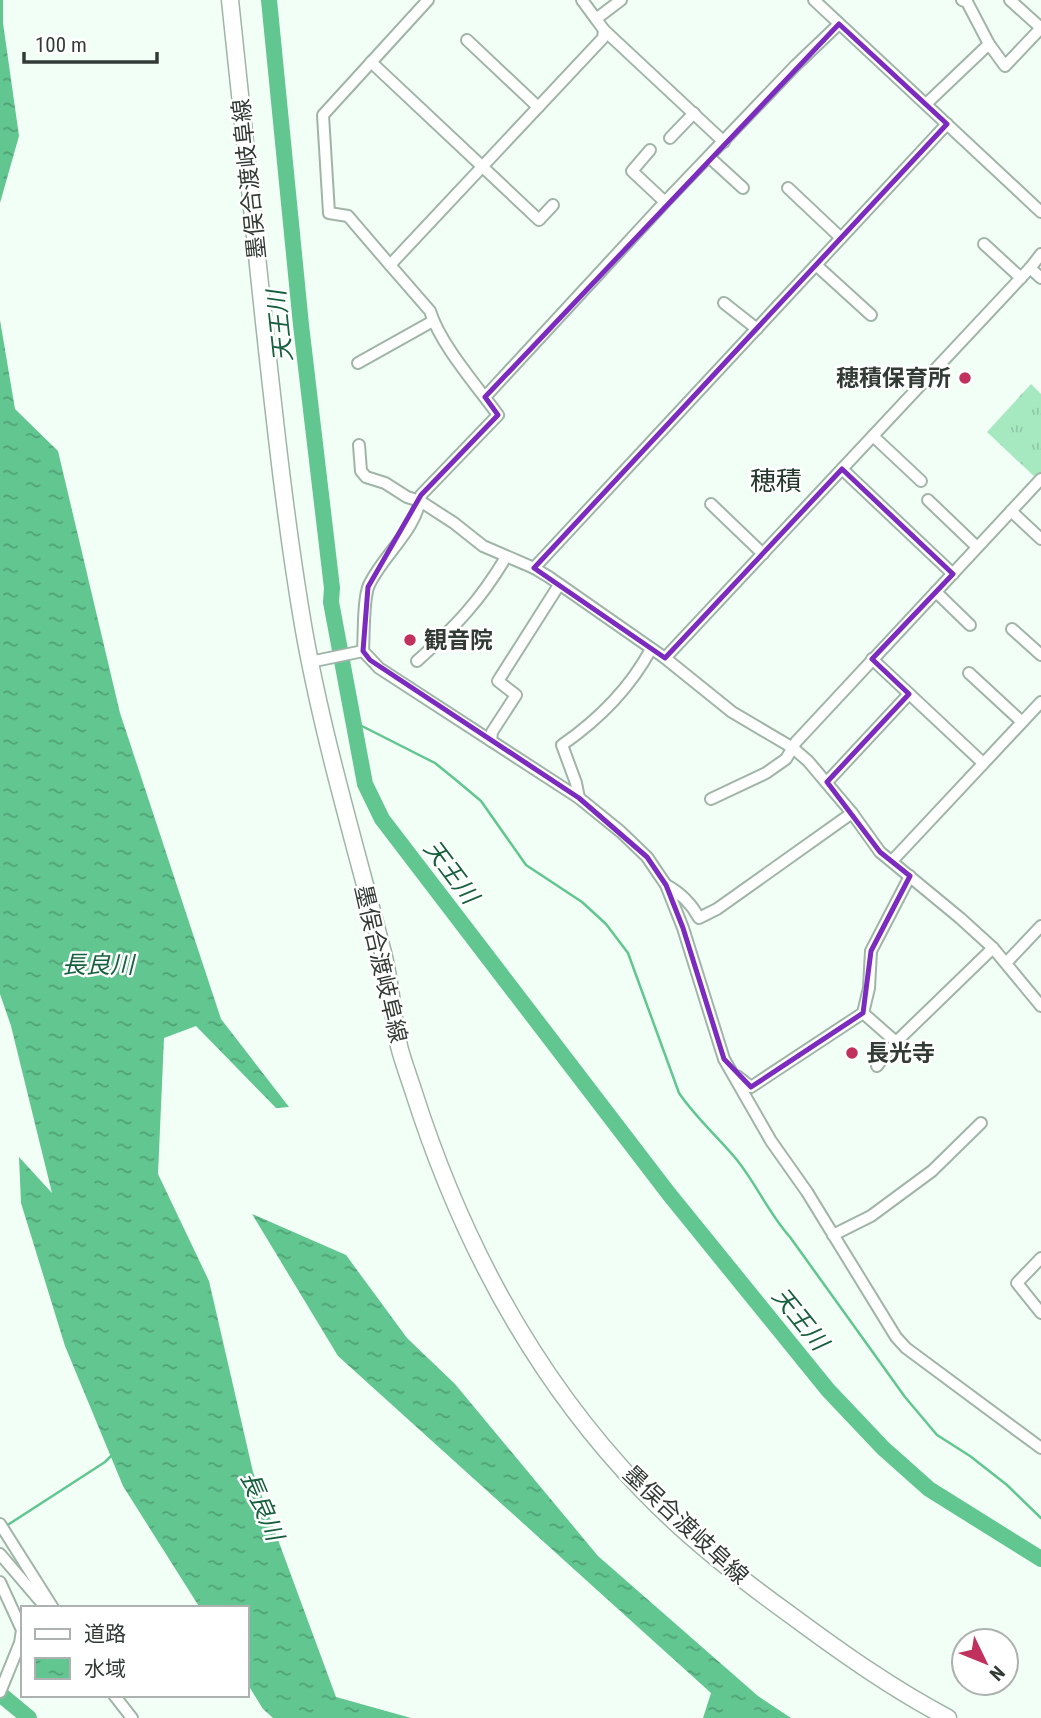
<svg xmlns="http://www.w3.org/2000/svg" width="1041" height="1718" font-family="'Roboto Condensed','Noto Sans JP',sans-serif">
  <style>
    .park { fill: url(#park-tufts) }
    .water { fill: url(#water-ripples) }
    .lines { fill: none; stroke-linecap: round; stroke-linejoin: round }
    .stream { stroke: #61c68f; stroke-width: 2.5 }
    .river { stroke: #61c68f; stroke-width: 16 }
    .street-casing { stroke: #a0b5a8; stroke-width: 14 }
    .secondary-casing { stroke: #a0b5a8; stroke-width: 19 }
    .street { stroke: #fff; stroke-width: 10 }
    .secondary { stroke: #fff; stroke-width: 16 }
    .marked { fill: none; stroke: #7b2cbf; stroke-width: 5; stroke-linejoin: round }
    .poi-dot { fill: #c0325d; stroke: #fff; stroke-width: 2.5 }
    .labels { text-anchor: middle; stroke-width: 5; stroke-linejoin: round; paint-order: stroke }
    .street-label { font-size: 23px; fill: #333b36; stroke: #fff }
    .poi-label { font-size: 23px; font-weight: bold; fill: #333b36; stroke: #fff; text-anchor: start }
    .water-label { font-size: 24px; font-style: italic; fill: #17613e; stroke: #fff }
    .quarter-label { font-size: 26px; fill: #25372c; stroke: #fff }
  </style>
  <defs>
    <pattern id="park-tufts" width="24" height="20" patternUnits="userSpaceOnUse" patternTransform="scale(1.75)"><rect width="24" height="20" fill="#a6e9c1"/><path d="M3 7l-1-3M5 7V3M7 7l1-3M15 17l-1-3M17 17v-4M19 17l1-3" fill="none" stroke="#8fc9a6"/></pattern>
    <pattern id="water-ripples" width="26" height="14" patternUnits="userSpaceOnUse" patternTransform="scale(1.75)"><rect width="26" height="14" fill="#61c68f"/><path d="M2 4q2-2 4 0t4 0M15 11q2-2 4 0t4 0" fill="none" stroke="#51a276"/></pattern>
  </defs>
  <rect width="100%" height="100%" fill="#f2fff6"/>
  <!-- park -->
  <polygon class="park" points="1031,384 1041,394 1041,475 1037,479 987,432"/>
  <!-- water -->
  <g class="water">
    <polygon points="0,0 3,0 3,23 19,136 0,203"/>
    <polygon points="0,320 15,409 58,451 120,713 221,1019 289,1107 276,1108 196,1026 164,1038 158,1174 209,1281 253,1472 336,1697 411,1718 273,1718 263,1709 247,1683 247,1608 200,1608 123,1486 65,1346 21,1203 19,1157 52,1193 11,1026 0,994"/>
    <polygon points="252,1214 346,1255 407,1338 455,1384 598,1556 758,1696 791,1718 703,1718 711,1693 338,1356"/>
  </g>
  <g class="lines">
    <!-- stream -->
    <g class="stream">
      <path d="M354,722L435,763L456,780L481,801L526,865L582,902L606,924L628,953L679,1093C696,1118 718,1137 737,1160C757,1185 769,1214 790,1237L905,1397L937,1435L970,1456L1007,1485L1041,1518"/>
      <polyline points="6,1526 105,1462 111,1456"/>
    </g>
    <!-- river -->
    <g class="river">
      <polyline points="269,0 301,325 332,588 331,602 365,784 382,819 669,1194 828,1390 883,1448 929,1489 1041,1559"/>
      <polyline points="0,1694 29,1718"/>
    </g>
    <!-- street casing -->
    <g class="street-casing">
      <g id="street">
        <polyline points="582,0 596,19"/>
        <path d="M621,0L596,19L604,30L603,38L390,265L430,311C440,344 477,386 498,415L421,495C417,530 383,555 369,585C363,598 364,636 363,651L379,668L579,798L621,832L647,857L666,885L683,928L724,1059L771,1141L807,1192L896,1337L906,1348L1041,1448"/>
        <polyline points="814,0 1041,212"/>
        <polyline points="962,0 967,2 989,44 1005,66 1041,28 1010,0"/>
        <polyline points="604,30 724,142"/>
        <polyline points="467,40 538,107"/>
        <polyline points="371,62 539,220 553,205"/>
        <polyline points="926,104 989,44"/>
        <polyline points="670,138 694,113"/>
        <polyline points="650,150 632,171 665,202"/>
        <polyline points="709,157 743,188"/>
        <polyline points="788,188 841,238"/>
        <polyline points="984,244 1021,278"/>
        <polyline points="390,265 348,216 329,213 323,115 428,0"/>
        <polyline points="816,265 871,315"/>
        <polyline points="1030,268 1041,278"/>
        <polyline points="724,303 757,329"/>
        <polyline points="358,363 433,321"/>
        <polyline points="485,397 665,202 796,65 839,24"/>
        <polyline points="873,436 921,481"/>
        <polyline points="359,445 361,471 366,477 385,483 407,497 420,501 454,523 483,546 534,568 549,577 665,658 732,712 793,748 808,761 852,813 880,852 960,918 993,948 1041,1006"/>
        <polyline points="842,469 953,574"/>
        <polyline points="928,500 977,547"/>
        <polyline points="711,504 763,554"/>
        <polyline points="1011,511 1041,539"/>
        <polyline points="534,568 947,124"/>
        <polyline points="936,592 970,625"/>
        <polyline points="1012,629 1041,655"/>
        <polyline points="665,658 1031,267 1041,254"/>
        <polyline points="872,659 983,763"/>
        <path d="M417,661C455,627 480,601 506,557"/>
        <polyline points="310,662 363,651"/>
        <polyline points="969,673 1022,722"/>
        <polyline points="491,741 492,732 516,695 498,681 559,585"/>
        <polyline points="827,782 909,694"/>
        <path d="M579,798L576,783L562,745C598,720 630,688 651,649"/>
        <polyline points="711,799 766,773 786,759 796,742 1041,479"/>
        <polyline points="892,861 1041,702"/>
        <path d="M666,885C681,893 691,903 699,918L717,909L852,813"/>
        <polyline points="1006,963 1041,926"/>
        <polyline points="863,1013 896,1042"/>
        <polyline points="877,1066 896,1042 993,948"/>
        <polyline points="737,1076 751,1087 863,1013 869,988 871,951 910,876"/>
        <polyline points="833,1235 871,1216 932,1171 981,1123"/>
        <polyline points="1041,1258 1017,1283 1041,1313"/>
        <polyline points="0,1524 53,1608"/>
        <polyline points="0,1554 41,1602 47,1605"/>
        <polyline points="0,1582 22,1630 20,1643 0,1692"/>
        <polyline points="114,1695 132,1718"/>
      </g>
    </g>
    <!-- secondary casing -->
    <g class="secondary-casing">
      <path id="secondary" d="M230,0C241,107 253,215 264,322C275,423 286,525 303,625C322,734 354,841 382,949C391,981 392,1014 399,1046C403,1062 409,1077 414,1093C461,1240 534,1378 642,1490C687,1537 739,1578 792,1616C842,1653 893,1689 948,1718"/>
    </g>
    <!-- street -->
    <use href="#street" class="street"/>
    <!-- secondary -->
    <use href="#secondary" class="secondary"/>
  </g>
  <!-- marked area -->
  <path class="marked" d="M839,24L947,124L534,568L665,658L842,469L953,574L872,659L909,694L827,782L880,852L910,876L871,951L863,1013L751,1087L724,1059L683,928L666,885L647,857L579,798L370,660L363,651L368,587L421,495L498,415L485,397Z"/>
  <!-- markers -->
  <g class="poi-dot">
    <circle cx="965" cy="378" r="7"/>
    <circle cx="410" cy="640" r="7"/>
    <circle cx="852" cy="1053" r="7"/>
  </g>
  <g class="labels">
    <!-- street labels -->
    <g class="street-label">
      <text transform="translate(249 179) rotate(-96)" y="8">墨俣合渡岐阜線</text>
      <text transform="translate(381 964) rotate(77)" y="8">墨俣合渡岐阜線</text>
      <text transform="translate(686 1525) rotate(43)" y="8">墨俣合渡岐阜線</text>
    </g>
    <!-- poi labels -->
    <g class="poi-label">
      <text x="951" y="386" text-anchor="end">穂積保育所</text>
      <text x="424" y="648">観音院</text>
      <text x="866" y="1061">長光寺</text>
    </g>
    <!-- water labels -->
    <g class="water-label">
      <text transform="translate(280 326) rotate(-96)" y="8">天王川</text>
      <text transform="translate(451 872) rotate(53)" y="8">天王川</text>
      <text x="98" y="973">長良川</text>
      <text transform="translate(800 1319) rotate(51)" y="8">天王川</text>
      <text transform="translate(262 1506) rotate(67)" y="8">長良川</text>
    </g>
    <!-- quarter labels -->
    <g class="quarter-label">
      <text x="776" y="490">穂積</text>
    </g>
  </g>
  <!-- legend -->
  <rect x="21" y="1606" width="228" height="91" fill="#ffffff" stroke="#adb1af" stroke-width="2"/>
  <rect x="35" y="1629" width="35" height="10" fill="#ffffff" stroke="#adb1af" stroke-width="2"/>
  <text x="84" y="1641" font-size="21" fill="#333b36">道路</text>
  <rect x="35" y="1658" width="35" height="21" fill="url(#water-ripples)" stroke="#adb1af" stroke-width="2"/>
  <text x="84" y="1676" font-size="21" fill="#333b36">水域</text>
  <!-- north arrow -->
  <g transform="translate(985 1662) rotate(133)"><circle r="33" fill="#ffffff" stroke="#adb1af" stroke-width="2"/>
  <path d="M0-5L12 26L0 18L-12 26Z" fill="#c0325d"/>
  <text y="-10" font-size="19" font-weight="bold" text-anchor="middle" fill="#333b36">N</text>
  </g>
  <!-- scale -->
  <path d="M24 52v10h133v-10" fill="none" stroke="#333b36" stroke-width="3.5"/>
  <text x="35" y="52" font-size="21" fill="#333b36" stroke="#ffffff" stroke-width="5" paint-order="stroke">100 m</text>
</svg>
